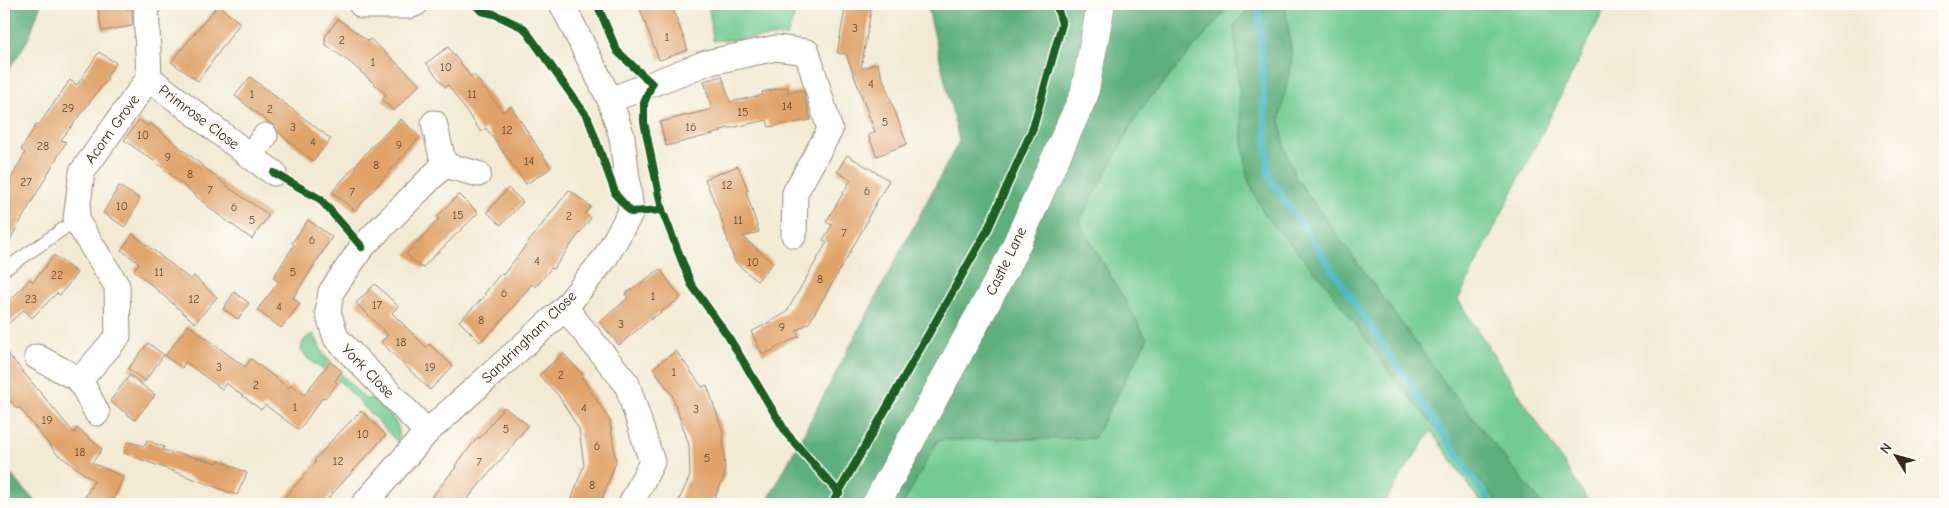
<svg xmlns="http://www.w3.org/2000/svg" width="1949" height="508" font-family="'Comic Neue',sans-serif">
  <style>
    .green { fill: #72cb91; stroke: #567a58 }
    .forest { fill: #5daf7b; stroke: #4c6c4c }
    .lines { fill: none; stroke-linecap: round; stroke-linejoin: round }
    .stream { stroke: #4bb9c5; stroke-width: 7 }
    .building { fill: #e0a267 }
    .service-casing { stroke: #968a78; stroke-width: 14 }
    .minor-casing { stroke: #968a78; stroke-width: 27 }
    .tertiary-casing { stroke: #968a78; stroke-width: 29 }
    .service { stroke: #fff; stroke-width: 12 }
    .minor { stroke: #fff; stroke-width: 25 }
    .tertiary { stroke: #fff; stroke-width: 28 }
    .cycleway-casing { stroke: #fdfcf7; stroke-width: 11 }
    .cycleway { stroke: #1b5e20; stroke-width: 8 }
    .labels { text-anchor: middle; stroke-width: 4; stroke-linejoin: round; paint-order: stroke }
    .number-label { font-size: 12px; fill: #644830 }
    .street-label { font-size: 15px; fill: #3b2a1e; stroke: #fdfcf7 }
  </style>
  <rect width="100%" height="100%" fill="#fdfcf7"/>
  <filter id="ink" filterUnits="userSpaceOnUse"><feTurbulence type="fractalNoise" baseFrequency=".02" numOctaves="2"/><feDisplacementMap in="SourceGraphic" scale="10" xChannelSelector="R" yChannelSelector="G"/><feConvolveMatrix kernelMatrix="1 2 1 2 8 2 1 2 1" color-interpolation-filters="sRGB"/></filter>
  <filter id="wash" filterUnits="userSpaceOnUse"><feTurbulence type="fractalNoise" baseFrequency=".0096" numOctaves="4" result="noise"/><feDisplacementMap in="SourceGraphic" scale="20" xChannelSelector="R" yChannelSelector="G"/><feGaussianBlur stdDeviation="1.12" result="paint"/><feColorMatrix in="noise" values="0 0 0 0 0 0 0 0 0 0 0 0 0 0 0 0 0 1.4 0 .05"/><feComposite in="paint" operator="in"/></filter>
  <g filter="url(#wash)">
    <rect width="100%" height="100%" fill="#f2ead3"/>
    <!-- green -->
    <g class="green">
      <polygon points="710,4 799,4 787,36 713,41 709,8"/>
      <polygon points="1231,4 1607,4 1458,300 1590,504 1482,504 1431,431 1395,485 1384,504 903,504 937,440 1094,438 1147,339 1079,222 1140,110"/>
      <path d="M314,334L324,355L365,399L373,398C387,412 404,422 398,443L344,385L308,359L301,350C302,340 305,337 314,334Z"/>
    </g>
    <!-- forest -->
    <g class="forest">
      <polygon points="4,4 41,4 28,40 4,77"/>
      <polygon points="927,4 1231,4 1140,110 1079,222 1147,339 1094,438 938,440 903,504 766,504 959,141"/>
      <polygon points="1252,4 1285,4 1292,58 1280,118 1284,145 1295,177 1448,387 1542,504 1499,504 1464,461 1396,381 1326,284 1264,214 1247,177 1243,141 1234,26"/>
      <polygon points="4,466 37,504 4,504"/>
    </g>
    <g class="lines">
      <!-- stream -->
      <polyline class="stream" points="1259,4 1268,175 1491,504"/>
    </g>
    <g id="blocks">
      <!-- building -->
      <g class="building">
        <polygon points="97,4 125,4 126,9 132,9 132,26 102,31"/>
        <polygon points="638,4 671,4 688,50 659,60"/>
        <polygon points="846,4 872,4 861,69 877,63 907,144 877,156 868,135 875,132 846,54 837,53"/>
        <polygon points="218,5 240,23 198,81 171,62"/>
        <polygon points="338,19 368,41 370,39 420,84 394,111 382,100 387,95 352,64 325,44 325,37"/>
        <polygon points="448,47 471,77 474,75 503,112 511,106 551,168 526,184 486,128 481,132 448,85 445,87 426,63"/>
        <polygon points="99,52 116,63 106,77 108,78 61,140 66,142 4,250 4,191 25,153 21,150 36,125 38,126 70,80 77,85"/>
        <polygon points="722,76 730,102 763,95 762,92 788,87 788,93 803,90 811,120 769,127 767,120 721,130 721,132 666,146 660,122 712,109 704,81"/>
        <polygon points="250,77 331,139 313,161 279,133 274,125 268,122 235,96"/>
        <polygon points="401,119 420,137 355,211 332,192 374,144"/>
        <polygon points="139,120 148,126 150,123 232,190 269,215 252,239 216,213 157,163 124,140"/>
        <polygon points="847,155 889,180 867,219 868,220 845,261 809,323 796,331 799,336 763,355 751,332 786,313 827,242 823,240 832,225 826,222 851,180 837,172"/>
        <polygon points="738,166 748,190 746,191 759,232 743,237 773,263 757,281 735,262 719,213 705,179"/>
        <polygon points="119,186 140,199 125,227 103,213"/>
        <polygon points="508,188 523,202 501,225 487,212"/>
        <polygon points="569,190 591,207 585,214 591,218 553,269 551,268 536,287 532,284 497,326 480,342 459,321 486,295 484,294 501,273 503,275"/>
        <polygon points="459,194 478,213 422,268 406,254 439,219 437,217"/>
        <polygon points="308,220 332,237 293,298 300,304 281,328 257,310 279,282 273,278 294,245 292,243"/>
        <polygon points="133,234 191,280 194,276 217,297 195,323 134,270 139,263 121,250"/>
        <polygon points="54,255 77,273 60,295 57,293 32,318 24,310 4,327 4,307 30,279 33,282"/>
        <polygon points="660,269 681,298 643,325 619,345 600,322 628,298 625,294"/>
        <polygon points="375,284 398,306 392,313 426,347 429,344 453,366 430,390 381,342 388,335 356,303"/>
        <polygon points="234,292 249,303 238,319 223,309"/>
        <polygon points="188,325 245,367 251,359 289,388 291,385 304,395 330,362 342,371 335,381 338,383 325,398 323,397 299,430 265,405 261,410 226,383 222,389 185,362 182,368 165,356"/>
        <polygon points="148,343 164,355 145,381 128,369"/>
        <polygon points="4,349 74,433 77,428 102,449 92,463 124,477 111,504 95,504 84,499 94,481 56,453 19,407 17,409 4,393"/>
        <polygon points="676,351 702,387 707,385 723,432 725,475 712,504 677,504 690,476 689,445 672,395 653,368"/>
        <polygon points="563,353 584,376 582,377 610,421 616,462 600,504 570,504 584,465 579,429 558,395 539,375"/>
        <polygon points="130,375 155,395 135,420 110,401"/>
        <polygon points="504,407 528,425 508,451 463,504 426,504 456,467 455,466 478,437 480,438"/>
        <polygon points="361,411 386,435 323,504 279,504 316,462 314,461 334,438"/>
        <polygon points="147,440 164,447 163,450 218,463 219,460 247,473 237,495 124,453 127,442 145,446"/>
      </g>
    </g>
  </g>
  <g filter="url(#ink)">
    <use href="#blocks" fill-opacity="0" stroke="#968a78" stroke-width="1"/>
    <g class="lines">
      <!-- service casing -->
      <g class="service-casing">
        <polyline id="service" points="4,270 76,220"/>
      </g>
      <!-- minor casing -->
      <g class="minor-casing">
        <g id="minor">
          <polyline points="361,4 363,6 409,6 415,4"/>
          <polyline points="149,78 250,156 265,136"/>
          <polyline points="610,100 706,63 776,48 807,52 830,130 795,193 794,235"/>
          <polyline points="250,156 274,173"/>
          <polyline points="444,165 478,174"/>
          <polyline points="565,308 627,384 652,462 631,504"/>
          <polyline points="37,357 80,380 118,336 117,286 76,220 82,172 149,78 146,4"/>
          <polyline points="80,380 97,413"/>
          <polyline points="427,432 336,338 328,312 331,292 362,247 444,165 434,123"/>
          <polyline points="364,504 427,432 565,308 605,258 631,212 622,137 610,100 562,4"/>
        </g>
      </g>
      <!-- tertiary casing -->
      <g class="tertiary-casing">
        <polyline id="tertiary" points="876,504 1008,263 1084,95 1101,4"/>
      </g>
      <!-- service -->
      <use href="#service" class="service"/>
      <!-- minor -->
      <use href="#minor" class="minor"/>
      <!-- tertiary -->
      <use href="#tertiary" class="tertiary"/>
      <!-- cycleway casing -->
      <g class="cycleway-casing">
        <g id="cycleway">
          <polyline points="475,4 481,11 494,14 524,28 588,118 616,195 631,212 662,210"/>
          <polyline points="597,4 617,51 652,84 644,103 644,122 662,210 691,284 728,336 787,434 839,493"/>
          <polyline points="274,173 320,199 362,247"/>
          <polyline points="832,504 987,231 1033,128 1062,24 1058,10 1055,4"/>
        </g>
      </g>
      <!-- cycleway -->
      <use href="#cycleway" class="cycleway"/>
    </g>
  </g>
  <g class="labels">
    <!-- number labels -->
    <g class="number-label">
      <text x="855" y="32">3</text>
      <text x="667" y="41">1</text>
      <text x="342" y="44">2</text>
      <text x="373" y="66">1</text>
      <text x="446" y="71">10</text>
      <text x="871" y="88">4</text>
      <text x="252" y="98">1</text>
      <text x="472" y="98">11</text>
      <text x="787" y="110">14</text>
      <text x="68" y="112">29</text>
      <text x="270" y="113">2</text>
      <text x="743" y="116">15</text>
      <text x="885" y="126">5</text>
      <text x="293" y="131">3</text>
      <text x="691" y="131">16</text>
      <text x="507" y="134">12</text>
      <text x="143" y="139">10</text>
      <text x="313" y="146">4</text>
      <text x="399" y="149">9</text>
      <text x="43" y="150">28</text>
      <text x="168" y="161">9</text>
      <text x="529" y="165">14</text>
      <text x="376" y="169">8</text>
      <text x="190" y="178">8</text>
      <text x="26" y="186">27</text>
      <text x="727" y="189">12</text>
      <text x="210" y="194">7</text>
      <text x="867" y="195">6</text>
      <text x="352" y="196">7</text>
      <text x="122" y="210">10</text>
      <text x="234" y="211">6</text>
      <text x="458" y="219">15</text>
      <text x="569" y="220">2</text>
      <text x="252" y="224">5</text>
      <text x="738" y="224">11</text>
      <text x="844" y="237">7</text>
      <text x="312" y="244">6</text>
      <text x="537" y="265">4</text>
      <text x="753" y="266">10</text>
      <text x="159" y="276">11</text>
      <text x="293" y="276">5</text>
      <text x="57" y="279">22</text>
      <text x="820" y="283">8</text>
      <text x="504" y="297">6</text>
      <text x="653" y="300">1</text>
      <text x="31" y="303">23</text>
      <text x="194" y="303">12</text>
      <text x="377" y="309">17</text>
      <text x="279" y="311">4</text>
      <text x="481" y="324">8</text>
      <text x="621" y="328">3</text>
      <text x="782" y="331">9</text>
      <text x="401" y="346">18</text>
      <text x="219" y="371">3</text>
      <text x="430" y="371">19</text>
      <text x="674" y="376">1</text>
      <text x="561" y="379">2</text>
      <text x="256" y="389">2</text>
      <text x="295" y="411">1</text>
      <text x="584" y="412">4</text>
      <text x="696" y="413">3</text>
      <text x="47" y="424">19</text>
      <text x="506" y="433">5</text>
      <text x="363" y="438">10</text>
      <text x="597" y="450">6</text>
      <text x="80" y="456">18</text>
      <text x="707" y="462">5</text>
      <text x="338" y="465">12</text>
      <text x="479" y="466">7</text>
      <text x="592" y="489">8</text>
    </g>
    <!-- street labels -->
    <g class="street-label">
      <text transform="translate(199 117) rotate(37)" y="5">Primrose Close</text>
      <text transform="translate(112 129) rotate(-54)" y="5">Acorn Grove</text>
      <text transform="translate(1006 261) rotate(-64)" y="5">Castle Lane</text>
      <text transform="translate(529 337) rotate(-44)" y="5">Sandringham Close</text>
      <text transform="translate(368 371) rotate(46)" y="5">York Close</text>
    </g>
  </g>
  <!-- margin -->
  <rect width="1949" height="508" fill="none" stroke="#fdfcf7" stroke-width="20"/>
  <!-- north arrow -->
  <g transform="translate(1896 456) rotate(307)" stroke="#fdfcf7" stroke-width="4" paint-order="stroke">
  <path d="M0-4L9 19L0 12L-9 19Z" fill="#3b2a1e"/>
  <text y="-8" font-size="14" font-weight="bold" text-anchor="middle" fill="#3b2a1e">N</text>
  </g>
</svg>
